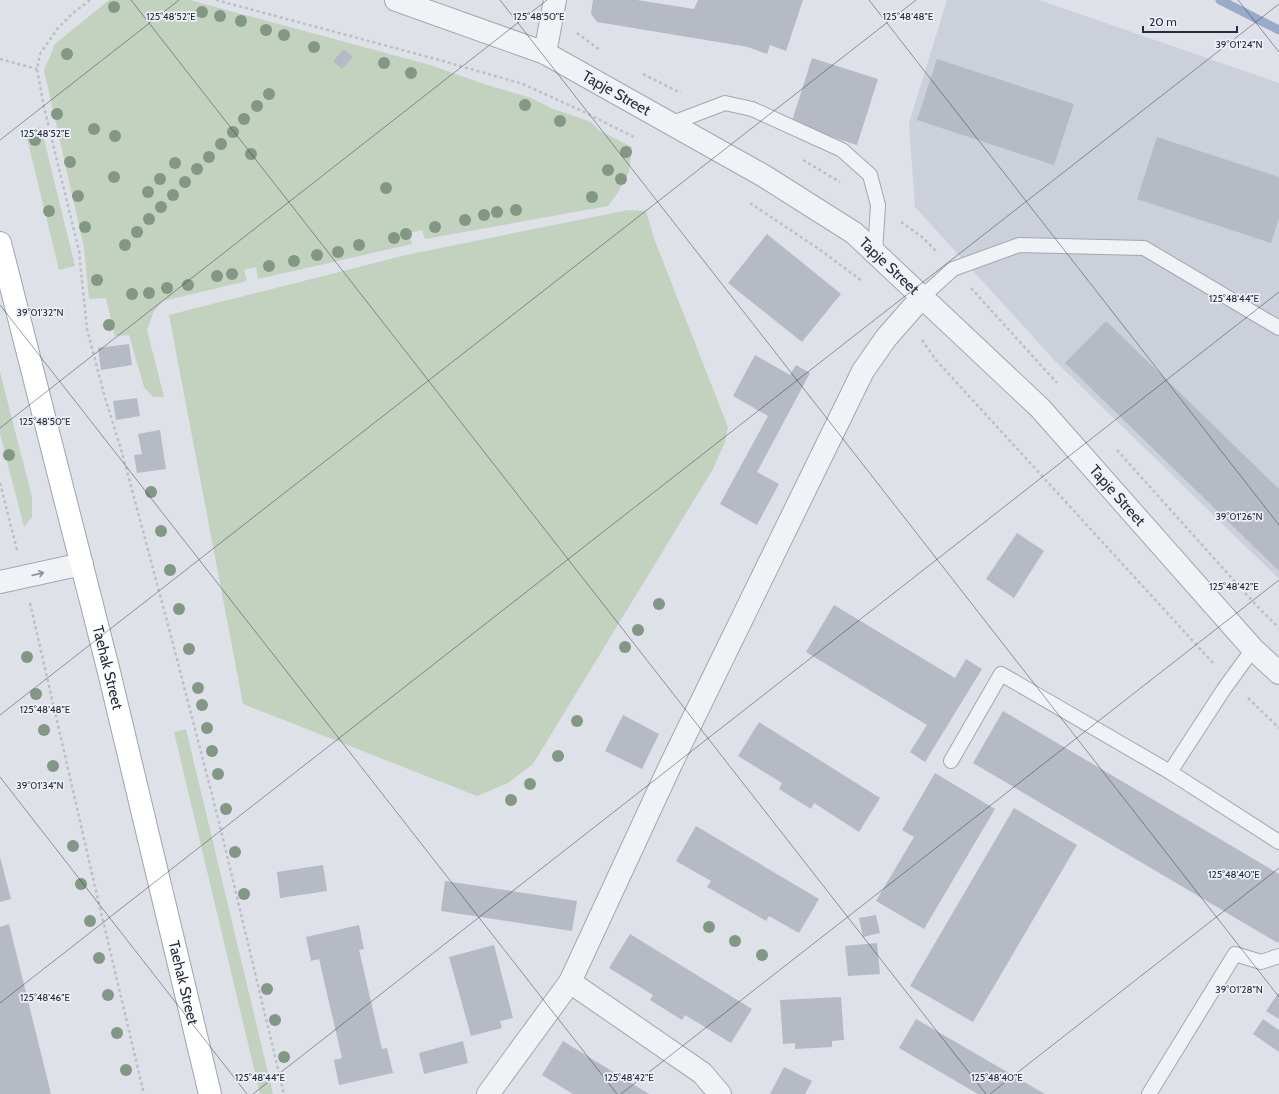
<svg xmlns="http://www.w3.org/2000/svg" width="1279" height="1094" font-family="Cabin,sans-serif">
  <style>
    .built { fill: #ccd0da }
    .green { fill: #c2d2bf }
    .lines { fill: none; stroke-linecap: round; stroke-linejoin: round }
    .stream { stroke: #98abc9; stroke-width: 9 }
    .building { fill: #b5bac5 }
    .lane-casing { stroke: #a3a7b2; stroke-width: 16 }
    .street-casing { stroke: #a3a7b2; stroke-width: 24 }
    .primary-casing { stroke: #9da4b4; stroke-width: 24 }
    .path { stroke: #bcbfc6; stroke-width: 2.5; stroke-dasharray: 3 3; stroke-linecap: butt }
    .lane { stroke: #f1f2f6; stroke-width: 14 }
    .street { stroke: #f1f2f6; stroke-width: 22 }
    .primary { stroke: #fff; stroke-width: 22 }
    .tree { fill: #839785 }
    .oneway { stroke: #8c909a }
    .ticks { fill: none; stroke: #272d3f; stroke-width: 1; stroke-opacity: 0.45 }
    .labels { text-anchor: middle; stroke-width: 3.5; stroke-linejoin: round; paint-order: stroke }
    .street-label { font-size: 15px; fill: #272d3f; stroke: #edf0f5 }
    .ticks-label { font-size: 10px; text-anchor: middle; fill: #272d3f; stroke: #edf0f5; stroke-width: 3.5; stroke-linejoin: round; paint-order: stroke }
  </style>
  <rect width="100%" height="100%" fill="#dee1e8"/>
  <!-- built -->
  <polygon class="built" points="947,0 1039,0 1279,83 1279,579 1055,361 915,207 909,123"/>
  <!-- green -->
  <g class="green">
    <polygon points="109,0 190,0 430,65 487,85 531,98 551,108 591,122 600,131 632,147 629,172 617,194 608,206 425,239 422,230 409,233 412,244 258,279 256,267 244,270 247,281 163,301 154,311 147,330 164,397 153,397 144,387 129,335 115,336 106,298 89,299 84,248 44,70 55,44"/>
    <polygon points="41,127 75,266 59,270 25,130"/>
    <polygon points="628,210 646,211 655,241 728,427 725,442 713,469 533,764 508,783 477,796 243,704 169,315 406,255"/>
    <polygon points="0,372 32,497 32,517 24,527 0,434"/>
    <polygon points="186,729 273,1094 260,1094 174,732"/>
  </g>
  <g class="lines">
    <!-- stream -->
    <polyline class="stream" points="1220,0 1279,30"/>
  </g>
  <!-- building -->
  <g class="building">
    <polygon points="593,0 637,0 694,9 698,0 803,0 786,51 770,45 767,54 748,47 597,22 591,14"/>
    <polygon points="344,49 353,57 342,69 333,61"/>
    <polygon points="812,58 878,79 857,145 791,124"/>
    <polygon points="937,59 1074,104 1054,165 917,120"/>
    <polygon points="1157,137 1279,177 1279,218 1271,243 1137,199"/>
    <polygon points="767,234 841,294 802,342 728,283"/>
    <polygon points="1106,321 1279,489 1279,571 1065,363"/>
    <polygon points="129,344 132,365 101,370 98,348"/>
    <polygon points="755,355 790,375 796,365 810,373 757,472 779,484 757,525 720,504 768,416 733,396"/>
    <polygon points="137,398 140,416 116,420 113,401"/>
    <polygon points="160,430 166,469 137,473 134,455 142,454 138,434"/>
    <polygon points="1017,533 1044,551 1014,598 986,579"/>
    <polygon points="834,605 955,678 966,659 982,669 925,762 910,752 927,725 806,652"/>
    <polygon points="1003,711 1279,874 1279,941 1278,943 973,763"/>
    <polygon points="623,715 659,734 642,769 605,751"/>
    <polygon points="759,722 880,798 859,832 814,803 811,809 779,789 782,783 738,756"/>
    <polygon points="935,773 995,809 924,929 876,901 914,837 902,830"/>
    <polygon points="1014,808 1077,845 973,1022 910,986"/>
    <polygon points="696,826 819,899 799,933 769,916 766,921 707,887 711,881 676,861"/>
    <polygon points="0,857 11,899 0,902"/>
    <polygon points="323,865 327,891 280,898 277,872"/>
    <polygon points="445,881 577,901 572,931 441,911"/>
    <polygon points="876,915 880,933 863,937 859,918"/>
    <polygon points="9,924 51,1094 0,1094 0,927"/>
    <polygon points="359,925 364,949 359,950 382,1049 387,1048 393,1073 339,1085 334,1060 342,1058 319,959 311,961 306,937"/>
    <polygon points="630,934 752,1009 731,1043 685,1015 682,1020 650,1000 653,995 609,968"/>
    <polygon points="877,943 880,974 848,976 845,946"/>
    <polygon points="494,945 513,1018 500,1021 502,1028 471,1036 449,957"/>
    <polygon points="1279,992 1279,1019 1266,1011"/>
    <polygon points="841,997 844,1040 832,1041 832,1047 795,1049 795,1043 783,1044 780,1000"/>
    <polygon points="916,1019 1045,1094 978,1094 899,1048"/>
    <polygon points="1263,1019 1279,1030 1279,1052 1253,1034"/>
    <polygon points="463,1041 468,1063 424,1074 419,1053"/>
    <polygon points="563,1041 649,1094 573,1094 542,1075"/>
    <polygon points="784,1067 812,1081 805,1094 770,1094"/>
  </g>
  <g class="lines">
    <!-- lane casing -->
    <g class="lane-casing">
      <g id="lane">
        <polyline points="670,124 725,103 752,109 842,150 870,175 878,205 875,253"/>
        <polyline points="922,297 953,269 1019,245 1144,248 1279,328"/>
        <polyline points="951,761 1001,674 1170,772 1279,842"/>
        <polyline points="1170,772 1224,689 1253,649"/>
        <polyline points="1149,1094 1235,954 1261,962 1279,956"/>
      </g>
    </g>
    <!-- street casing -->
    <g class="street-casing">
      <g id="street">
        <path id="s1" d="M396,0L545,53L764,176L854,233L1040,408L1253,649L1279,673"/>
        <polyline points="545,53 555,0"/>
        <polyline points="0,582 82,564"/>
        <polyline points="570,982 702,1073 720,1094"/>
        <polyline points="488,1094 570,982 671,764 863,371 886,338 922,297"/>
      </g>
    </g>
    <!-- primary casing -->
    <g class="primary-casing">
      <g id="primary">
        <path id="s2" d="M0,243L109,672L210,1094"/>
      </g>
    </g>
    <!-- path -->
    <g class="path">
      <polyline points="90,0 73,13 58,28 40,54 37,69 44,107 79,251 87,329 104,394 123,456 172,640 219,822 284,1094"/>
      <polyline points="216,0 432,58 523,84 582,111 636,138"/>
      <polyline points="577,33 600,50"/>
      <polyline points="0,59 37,69"/>
      <polyline points="643,74 681,93"/>
      <polyline points="803,160 840,182"/>
      <polyline points="750,203 819,249 862,281"/>
      <polyline points="901,222 922,237 937,252"/>
      <polyline points="971,288 1057,383"/>
      <polyline points="922,340 936,360 1213,663"/>
      <polyline points="1117,450 1255,604 1279,628"/>
      <polyline points="0,483 17,550"/>
      <polyline points="30,603 96,891 144,1094"/>
      <polyline points="1248,698 1279,728"/>
    </g>
    <!-- lane -->
    <use href="#lane" class="lane"/>
    <!-- street -->
    <use href="#street" class="street"/>
    <!-- primary -->
    <use href="#primary" class="primary"/>
  </g>
  <!-- trees -->
  <g class="tree">
    <circle cx="114" cy="7" r="6"/>
    <circle cx="202" cy="12" r="6"/>
    <circle cx="220" cy="16" r="6"/>
    <circle cx="241" cy="21" r="6"/>
    <circle cx="266" cy="30" r="6"/>
    <circle cx="284" cy="35" r="6"/>
    <circle cx="314" cy="47" r="6"/>
    <circle cx="67" cy="54" r="6"/>
    <circle cx="384" cy="63" r="6"/>
    <circle cx="411" cy="73" r="6"/>
    <circle cx="269" cy="94" r="6"/>
    <circle cx="525" cy="105" r="6"/>
    <circle cx="257" cy="106" r="6"/>
    <circle cx="57" cy="114" r="6"/>
    <circle cx="244" cy="119" r="6"/>
    <circle cx="560" cy="121" r="6"/>
    <circle cx="94" cy="129" r="6"/>
    <circle cx="233" cy="132" r="6"/>
    <circle cx="115" cy="136" r="6"/>
    <circle cx="35" cy="140" r="6"/>
    <circle cx="221" cy="144" r="6"/>
    <circle cx="626" cy="152" r="6"/>
    <circle cx="251" cy="154" r="6"/>
    <circle cx="209" cy="157" r="6"/>
    <circle cx="70" cy="162" r="6"/>
    <circle cx="175" cy="163" r="6"/>
    <circle cx="197" cy="169" r="6"/>
    <circle cx="608" cy="170" r="6"/>
    <circle cx="114" cy="177" r="6"/>
    <circle cx="160" cy="179" r="6"/>
    <circle cx="621" cy="179" r="6"/>
    <circle cx="185" cy="182" r="6"/>
    <circle cx="386" cy="188" r="6"/>
    <circle cx="148" cy="192" r="6"/>
    <circle cx="173" cy="195" r="6"/>
    <circle cx="78" cy="196" r="6"/>
    <circle cx="592" cy="197" r="6"/>
    <circle cx="161" cy="207" r="6"/>
    <circle cx="516" cy="210" r="6"/>
    <circle cx="49" cy="211" r="6"/>
    <circle cx="497" cy="212" r="6"/>
    <circle cx="484" cy="215" r="6"/>
    <circle cx="149" cy="219" r="6"/>
    <circle cx="465" cy="220" r="6"/>
    <circle cx="85" cy="227" r="6"/>
    <circle cx="435" cy="227" r="6"/>
    <circle cx="137" cy="232" r="6"/>
    <circle cx="406" cy="234" r="6"/>
    <circle cx="394" cy="238" r="6"/>
    <circle cx="125" cy="245" r="6"/>
    <circle cx="359" cy="245" r="6"/>
    <circle cx="338" cy="252" r="6"/>
    <circle cx="317" cy="255" r="6"/>
    <circle cx="294" cy="261" r="6"/>
    <circle cx="269" cy="266" r="6"/>
    <circle cx="232" cy="274" r="6"/>
    <circle cx="217" cy="276" r="6"/>
    <circle cx="97" cy="280" r="6"/>
    <circle cx="188" cy="285" r="6"/>
    <circle cx="167" cy="288" r="6"/>
    <circle cx="149" cy="293" r="6"/>
    <circle cx="132" cy="294" r="6"/>
    <circle cx="109" cy="325" r="6"/>
    <circle cx="9" cy="455" r="6"/>
    <circle cx="151" cy="492" r="6"/>
    <circle cx="161" cy="531" r="6"/>
    <circle cx="170" cy="570" r="6"/>
    <circle cx="659" cy="604" r="6"/>
    <circle cx="179" cy="609" r="6"/>
    <circle cx="638" cy="630" r="6"/>
    <circle cx="625" cy="647" r="6"/>
    <circle cx="189" cy="649" r="6"/>
    <circle cx="27" cy="657" r="6"/>
    <circle cx="198" cy="688" r="6"/>
    <circle cx="36" cy="694" r="6"/>
    <circle cx="202" cy="705" r="6"/>
    <circle cx="577" cy="721" r="6"/>
    <circle cx="207" cy="728" r="6"/>
    <circle cx="44" cy="730" r="6"/>
    <circle cx="212" cy="751" r="6"/>
    <circle cx="558" cy="756" r="6"/>
    <circle cx="53" cy="766" r="6"/>
    <circle cx="218" cy="774" r="6"/>
    <circle cx="530" cy="784" r="6"/>
    <circle cx="511" cy="800" r="6"/>
    <circle cx="226" cy="809" r="6"/>
    <circle cx="73" cy="846" r="6"/>
    <circle cx="235" cy="852" r="6"/>
    <circle cx="81" cy="884" r="6"/>
    <circle cx="244" cy="894" r="6"/>
    <circle cx="90" cy="921" r="6"/>
    <circle cx="709" cy="927" r="6"/>
    <circle cx="735" cy="941" r="6"/>
    <circle cx="762" cy="955" r="6"/>
    <circle cx="99" cy="958" r="6"/>
    <circle cx="267" cy="989" r="6"/>
    <circle cx="108" cy="995" r="6"/>
    <circle cx="275" cy="1020" r="6"/>
    <circle cx="117" cy="1033" r="6"/>
    <circle cx="284" cy="1057" r="6"/>
    <circle cx="126" cy="1070" r="6"/>
  </g>
  <!-- one-way arrows -->
  <defs><path id="oneway-shaft" d="M-6 0H5M1.5-3L5.5 0L1.5 3" fill="none" stroke-width="1.6" stroke-linecap="round" stroke-linejoin="round"/></defs>
  <use class="oneway" href="#oneway-shaft" transform="translate(38 574) rotate(-13)"/>
  <!-- ticks -->
  <path class="ticks" d="M131,0L986,1094M500,0L1279,997M869,0L1279,525M1238,0L1279,52M0,140L179,0M0,305L617,1094M0,428L547,0M0,715L916,0M0,777L247,1094M0,1003L1279,4M253,1094L1279,292M621,1094L1279,580M990,1094L1279,868"/>
  <g class="labels">
    <!-- street labels -->
    <g class="street-label">
      <text dy="5" stroke="none"><textPath href="#s1" startOffset="240">Tapje Street</textPath></text>
      <text dy="5" stroke="none"><textPath href="#s1" startOffset="564">Tapje Street</textPath></text>
      <text dy="5" stroke="none"><textPath href="#s1" startOffset="888">Tapje Street</textPath></text>
      <text dy="5" stroke="none"><textPath href="#s2" startOffset="438">Taehak Street</textPath></text>
      <text dy="5" stroke="none"><textPath href="#s2" startOffset="762">Taehak Street</textPath></text>
    </g>
  </g>
  <g class="ticks-label">
    <text x="171" y="20">125°48'52"E</text>
    <text x="539" y="20">125°48'50"E</text>
    <text x="908" y="20">125°48'48"E</text>
    <text x="1239" y="48">39°01'24"N</text>
    <text x="45" y="137">125°48'52"E</text>
    <text x="1234" y="302">125°48'44"E</text>
    <text x="40" y="316">39°01'32"N</text>
    <text x="45" y="425">125°48'50"E</text>
    <text x="1239" y="520">39°01'26"N</text>
    <text x="1234" y="590">125°48'42"E</text>
    <text x="45" y="713">125°48'48"E</text>
    <text x="40" y="789">39°01'34"N</text>
    <text x="1234" y="878">125°48'40"E</text>
    <text x="1239" y="993">39°01'28"N</text>
    <text x="45" y="1001">125°48'46"E</text>
    <text x="260" y="1081">125°48'44"E</text>
    <text x="629" y="1081">125°48'42"E</text>
    <text x="997" y="1081">125°48'40"E</text>
  </g>
  <!-- scale -->
  <path d="M1143 26v6h94v-6" fill="none" stroke="#272d3f" stroke-width="2"/>
  <text x="1149" y="26" font-size="12" fill="#272d3f" stroke="#edf0f5" stroke-width="3" paint-order="stroke">20 m</text>
</svg>
